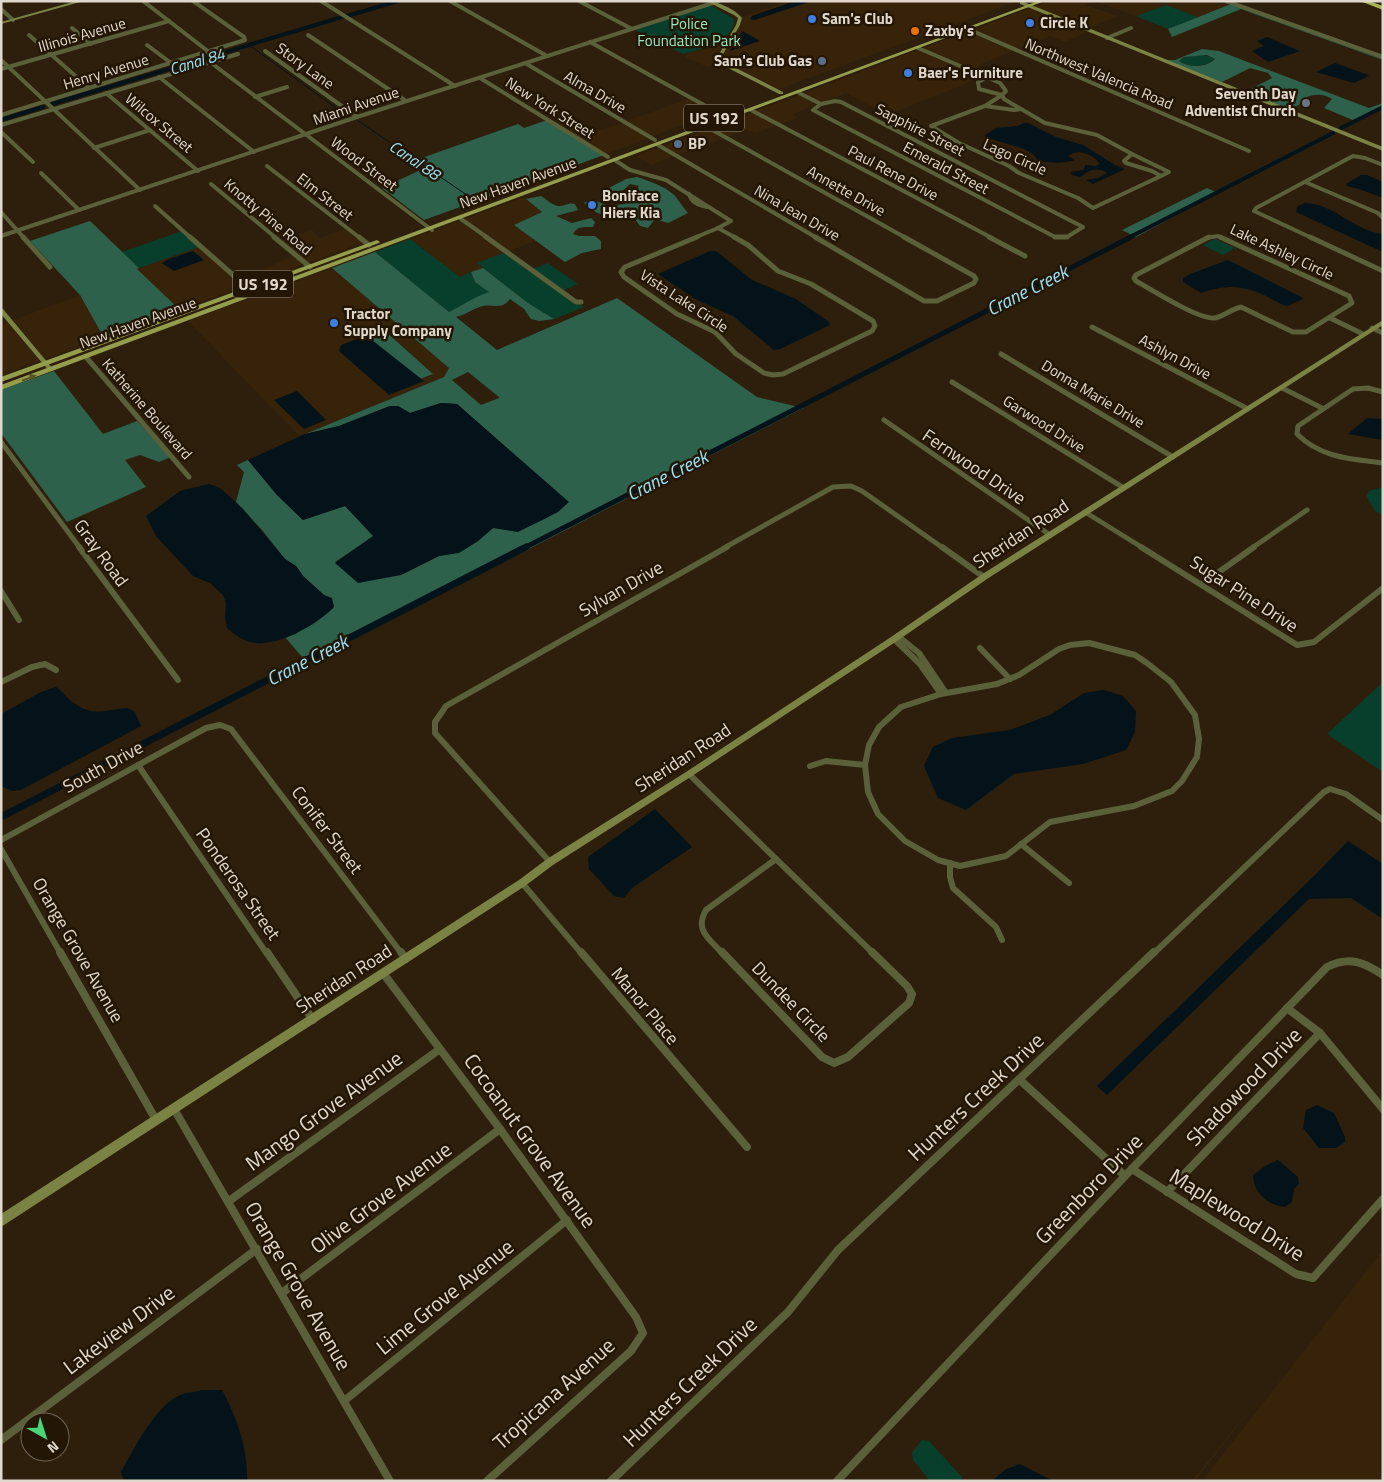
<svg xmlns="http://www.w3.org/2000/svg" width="1384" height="1482" font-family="'Titillium Web',sans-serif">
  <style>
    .built { fill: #36230a; fill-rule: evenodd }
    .green { fill: #083f2c }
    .forest { fill: #2d614b; fill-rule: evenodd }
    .water { fill: #031319 }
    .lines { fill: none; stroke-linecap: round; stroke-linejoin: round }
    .stream { stroke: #031319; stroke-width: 1 }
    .canal-far2 { stroke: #031319; stroke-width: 4 }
    .canal-far1 { stroke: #031319; stroke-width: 5 }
    .canal { stroke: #031319; stroke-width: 7 }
    .street-far3 { stroke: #5a603a; stroke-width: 4 }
    .street-far2 { stroke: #5a603a; stroke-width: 5 }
    .street-far1 { stroke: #5a603a; stroke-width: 6 }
    .street { stroke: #5a603a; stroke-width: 8 }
    .secondary { fill: #7a8244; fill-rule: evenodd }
    .primary { fill: #939d4b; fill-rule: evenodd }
    .highway { fill: #a9b550; fill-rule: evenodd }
    .oneway { fill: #555324 }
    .shop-dot { fill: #3f7fe0; stroke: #231604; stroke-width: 2 }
    .food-dot { fill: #e8710a; stroke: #231604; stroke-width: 2 }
    .service-dot { fill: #5c6f8a; stroke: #231604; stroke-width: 2 }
    .worship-dot { fill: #6b7280; stroke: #231604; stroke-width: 2 }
    .labels { text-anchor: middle; stroke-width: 5; stroke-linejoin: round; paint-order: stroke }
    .far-poi-label { font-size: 15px; font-weight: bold; fill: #e1d8cd; stroke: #231604; text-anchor: start }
    .far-park-label { font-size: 15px; fill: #96e8c3; stroke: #231604 }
    .far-street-label { font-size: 15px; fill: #e1d8cd; stroke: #231604 }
    .far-water-label { font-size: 16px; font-style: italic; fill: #99e0f7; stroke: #231604 }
    .shield { fill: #231604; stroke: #a89e91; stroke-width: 1 }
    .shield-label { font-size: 16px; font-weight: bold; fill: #e1d8cd }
    .street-label { font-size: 18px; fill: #e1d8cd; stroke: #231604 }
    .water-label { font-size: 19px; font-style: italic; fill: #99e0f7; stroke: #231604 }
    .near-street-label { font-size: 21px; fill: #e1d8cd; stroke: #231604 }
  </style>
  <rect width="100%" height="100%" fill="#2d1f0c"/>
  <!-- built -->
  <g class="built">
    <polygon points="789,1 795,1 752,16 750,19 754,20 812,1 1018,1 777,90 724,62 722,56 740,25 742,17"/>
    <polygon points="1048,1 1093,1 1085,5 1119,16 1087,29 1033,7"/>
    <polygon points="1094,1 1239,1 1198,17 1166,5 1136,16"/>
    <polygon points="1031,8 1088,32 1064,42 1050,36 1013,51 979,65 987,75 888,115 846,93 793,114 798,118 756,133 747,130 651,165 636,156"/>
    <polygon points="715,45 723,46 718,56 720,62 707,67 684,57 687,54"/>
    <polygon points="691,98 717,112 604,155 553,123 572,116 598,131"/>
    <polygon points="524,197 542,212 515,225 536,241 477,263 483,268 460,277 410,239"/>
    <polygon points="350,227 368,241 180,310 137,269 199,247 232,278 267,268 293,255 278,242 312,230 320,238"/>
    <path d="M332,268L449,368L444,377L299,436L188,321ZM385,330L416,358L433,375L420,379L423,381L341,345L360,338L368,337L377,331Z"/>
    <polygon points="80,295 104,338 45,359 13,320"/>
    <polygon points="8,322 40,361 1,375 1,325"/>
    <polygon points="1383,1250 1383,1481 1202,1481"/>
    <polygon points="1288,1360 1195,1481 1192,1481 1267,1387"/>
  </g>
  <!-- green -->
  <g class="green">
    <path d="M710,5L734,19C734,43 701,49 683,54L635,30Z"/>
    <polygon points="1166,5 1198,17 1168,29 1136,16"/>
    <path d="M1202,55L1215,58C1206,68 1189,68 1179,61L1184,57Z"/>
    <polygon points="182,231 199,247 139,268 122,252"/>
    <path d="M410,239L460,277L471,272L475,282L490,292C475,297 464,305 449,312L375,252Z"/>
    <polygon points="1215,239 1235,248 1223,255 1203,245"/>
    <polygon points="506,252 528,271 548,263 578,284 562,291 584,307 554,319 528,303 477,263"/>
    <polygon points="1383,487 1383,516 1375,511 1366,495 1369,491"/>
    <polygon points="1383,682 1383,772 1327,734"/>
    <polygon points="922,1440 929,1441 962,1477 962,1481 930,1481 913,1460 912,1453"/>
  </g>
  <!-- forest -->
  <g class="forest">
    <polygon points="1231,4 1383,59 1383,60 1241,9 1172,37 1168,29"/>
    <path d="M1202,49L1219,51L1369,108L1383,103V107L1355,121L1324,108L1332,99C1322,93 1313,94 1302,99L1299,105L1287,109L1245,92L1272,78L1268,73L1250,68L1222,82L1165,60H1175ZM1207,55L1215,59C1206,68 1189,68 1179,61L1184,57Z"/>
    <polygon points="547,120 604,155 424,220 382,188 427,167 416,160 518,124 524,128"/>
    <path d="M637,177C649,181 664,186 673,194C677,197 683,208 688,213L668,223L655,219L648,228L640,226L633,216L623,211C607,220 596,214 584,203L591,199L609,206L625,204V200L636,191L639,186L630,184L618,195L612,196L603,191L626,179Z"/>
    <polygon points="1207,188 1218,193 1136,237 1122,230"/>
    <path d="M541,196C546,199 553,206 559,206C566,206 568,202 575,204L578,210L556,216L572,223L591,218L595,222L593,227C584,227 577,226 573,234L579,236H595L601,241V249L582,253L565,262L514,225L542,212L526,199Z"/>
    <polygon points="90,221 139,268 137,269 180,310 104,338 80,295 30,241"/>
    <path d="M375,252L449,312C463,305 474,297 489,292L475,282L471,272L483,268L528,303L554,319L539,321L531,319L524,309L510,299C502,310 494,304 483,306C474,308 465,315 456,317L497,350L617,298L757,397L803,408L307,663L285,637L296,634L324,595L303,576L296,566L285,559L262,530L236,502L244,472L237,465L248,460L277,495L303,520L345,506L374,536L335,562L401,575L439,556L459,552L478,541L493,528C521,532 549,521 568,502L457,404L441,403L410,413L398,406H390L339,426L305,434L444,377L449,368L332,268ZM468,372L499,397V398L481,405L452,380Z"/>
    <polygon points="384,330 433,374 420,379 368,337 377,331"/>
    <polygon points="54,371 103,434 137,421 171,457 159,462 140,455 125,460 146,487 67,522 1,433 1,390"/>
  </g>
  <!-- water -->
  <g class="water">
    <polygon points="795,1 812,1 754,20 750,19 752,16"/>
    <polygon points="742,31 760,41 730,51"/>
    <polygon points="1267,37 1300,51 1268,62 1252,51 1264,46 1257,41"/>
    <polygon points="1335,63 1368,75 1369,76 1354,83 1316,72"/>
    <path d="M1024,123H1028L1056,137L1083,145L1115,165L1125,169L1093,184L1086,180L1098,178L1107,173C1096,166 1089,171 1080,177L1072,175L1071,172L1083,170L1086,165L1096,166L1100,164C1093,154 1078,148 1068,156L1075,160C1064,164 1049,163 1037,160C1034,147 997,143 984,136L996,128L1018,126Z"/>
    <polygon points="1361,175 1367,175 1383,182 1383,198 1359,189 1347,186 1346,184"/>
    <path d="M1304,203C1334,203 1354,231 1383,234V252L1296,212L1297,207Z"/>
    <polygon points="193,251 204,260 174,271 162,263 169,259"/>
    <polygon points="710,251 716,251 752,280 796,299 829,322 830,325 780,349 774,350 733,316 697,300 658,274"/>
    <path d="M1228,260L1301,297L1303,299L1288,306C1281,305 1276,301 1270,298C1243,285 1229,284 1201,293L1183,282V278L1190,274Z"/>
    <polygon points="368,337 424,381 389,395 339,351 341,345 360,338"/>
    <polygon points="297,391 326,420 304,429 274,400"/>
    <polygon points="441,403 457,404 569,502 558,512 518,532 493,528 478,541 459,553 439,556 401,575 358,583 335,563 373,536 345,506 303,520 277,495 248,460 305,434 339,426 390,406 398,406 410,413"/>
    <polygon points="1367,418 1383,419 1383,440 1348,434"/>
    <path d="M209,484L220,488L243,509L285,559L296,566L303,576L324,595L332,598L334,607C317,625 272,651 247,641C239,638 233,633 227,628L225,617L226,603L223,595L210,583L193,576L156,536L146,516L180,491Z"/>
    <path d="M56,687C64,692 67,699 74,703C95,718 106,709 128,708L135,712L141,726L21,790L12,791L1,786V714L41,692Z"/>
    <polygon points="1104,690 1123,696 1136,711 1135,732 1126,750 1083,764 1014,774 966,810 938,798 924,766 933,747 952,738 1010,730 1050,715 1084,693"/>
    <polygon points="655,809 692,847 632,888 624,898 614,896 589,869 588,857"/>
    <polygon points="1348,841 1383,864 1383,919 1351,898 1309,899 1107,1095 1097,1086 1318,872"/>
    <polygon points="1317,1105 1334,1113 1345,1137 1345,1142 1336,1148 1319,1148 1303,1128 1306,1110"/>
    <path d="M1278,1160L1298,1177L1299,1184L1294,1189L1292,1202L1285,1207C1268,1205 1253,1193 1253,1175L1265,1166Z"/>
    <path d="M202,1390H222C237,1418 248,1448 247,1481H124L121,1472C134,1449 157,1402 183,1394C189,1392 196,1392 202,1390Z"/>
    <polygon points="1020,1464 1053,1481 992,1481 1006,1469"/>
  </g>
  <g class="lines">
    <!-- stream -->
    <g class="stream">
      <polyline points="249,45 350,118"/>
      <polyline points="357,120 474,200"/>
    </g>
    <!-- canal-far2 -->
    <g class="canal-far2">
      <polyline points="347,16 398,1"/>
      <polyline points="52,104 342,17"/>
      <polyline points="1,120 43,107"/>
      <polyline points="1341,128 1383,107"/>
      <polyline points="1128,238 1333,133"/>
    </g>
    <!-- canal-far1 -->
    <polyline class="canal-far1" points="524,548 1131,237"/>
    <!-- canal -->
    <polyline class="canal" points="1,817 526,547"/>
    <!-- street-far3 -->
    <g class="street-far3">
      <polyline points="143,1 209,52"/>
      <polyline points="321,1 455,86"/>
      <polyline points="450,1 547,56"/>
      <polyline points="579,1 632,29"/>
      <polyline points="1226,1 1383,57"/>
      <polyline points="1,9 13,20"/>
      <polyline points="72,28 91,44"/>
      <polyline points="968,29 1249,151"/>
      <polyline points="29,35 89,88"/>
      <polyline points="308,35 406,101"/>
      <polyline points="1107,38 1131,28"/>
      <polyline points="590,42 722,115"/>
      <polyline points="147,45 171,63"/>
      <polyline points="918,48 1000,83 1006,91 1002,95"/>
      <polyline points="265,51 357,117"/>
      <polyline points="1,60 140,190"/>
      <polyline points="210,62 432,230"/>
      <polyline points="525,63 655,140"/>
      <polyline points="1,69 169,21"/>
      <polyline points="159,77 254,152"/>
      <polyline points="988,77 978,82 979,89 1002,95"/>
      <polyline points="480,78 608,157"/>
      <polyline points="106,93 198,171"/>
      <polyline points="799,93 821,104"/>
      <polygon points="1002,95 1004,99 1045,123 1097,135 1132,154 1124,161 1126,163 1152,171 1161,176 1093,208 1078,198 1019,173 1009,166 959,143 931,126 985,106"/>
      <polyline points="255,97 287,87"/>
      <polygon points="835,101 841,102 1083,227 1067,237 1055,237 813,110 821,104"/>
      <polyline points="985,106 1014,110 1021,109"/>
      <polyline points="751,110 992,238"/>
      <polyline points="1,115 245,40 244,37 193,1"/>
      <polyline points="1,125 238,54"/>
      <polyline points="707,127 906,238"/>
      <polyline points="1,132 33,162"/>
      <polyline points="658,145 817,238"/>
      <polyline points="94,148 150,130"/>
      <polyline points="1132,154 1169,172 1161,176"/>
      <polyline points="616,161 630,170 666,180 731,221 718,228"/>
      <polyline points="267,166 360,238"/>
      <polyline points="41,173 79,210"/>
      <polyline points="1305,182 1378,213 1382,217"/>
      <polyline points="211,184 276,238"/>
      <path d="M689,194C692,203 698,205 707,207"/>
      <polyline points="155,206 191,238"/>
      <polyline points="1,212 24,238"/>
      <polyline points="461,219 488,238"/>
      <polyline points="718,228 736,238"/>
      <polyline points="1,236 357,117 719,1"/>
      <polyline points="694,238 718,228"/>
      <polyline points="1206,238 1218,236 1223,238"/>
      <polyline points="1312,238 1254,211 1256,208 1353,156 1365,158 1383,165"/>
    </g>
    <!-- street-far2 -->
    <g class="street-far2">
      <polyline points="23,237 50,267"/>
      <polyline points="190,237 249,289"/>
      <polyline points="274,237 310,267"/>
      <polyline points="359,237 369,245"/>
      <polyline points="486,237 576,302 581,302"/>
      <polyline points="697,237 625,267 621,272 624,277 677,314 715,332 736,354 764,373 773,375 783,374 872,331 875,326 873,321 811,284 778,271 748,245 734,237"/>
      <polyline points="815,237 924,301 937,301 974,283 976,279 974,276 904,237"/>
      <polyline points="989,237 1025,256"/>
      <polyline points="1055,237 1067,237"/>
      <path d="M1209,237L1136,275L1134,278L1136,281C1152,290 1199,320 1215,318C1224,316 1232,309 1241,307L1293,332H1306L1352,303L1349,296L1220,237"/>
      <polyline points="1310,237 1383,271"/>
      <polyline points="1330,318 1363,334"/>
      <polyline points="1092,327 1248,409"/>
      <polyline points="1372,328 1383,333"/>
      <polyline points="1001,354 1173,457"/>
      <polyline points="86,357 189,477"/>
      <polyline points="952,382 1124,488"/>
      <polyline points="1282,388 1322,408"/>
      <path d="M1383,392L1368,388L1353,389L1298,426L1297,434C1321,458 1351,459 1383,463"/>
      <polyline points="884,420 1050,535"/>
      <polyline points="1,442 80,548"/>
      <polyline points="1085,512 1143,548"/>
      <polyline points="724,548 833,487 851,486 862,491 943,548"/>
      <polyline points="1252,548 1307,510"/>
    </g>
    <!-- street-far1 -->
    <g class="street-far1">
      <polyline points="79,547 178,680"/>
      <polyline points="942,547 984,577"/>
      <polyline points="1141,547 1297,645 1314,642 1383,588"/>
      <polyline points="1202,584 1254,547"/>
      <polyline points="1,591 19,620"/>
      <polyline points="898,636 919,653 946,693"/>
      <polyline points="894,639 920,664 941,694"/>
      <polygon points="1089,643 1135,655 1147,663 1171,682 1195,715 1199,739 1197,757 1182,781 1172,791 1134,806 1050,822 1006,856 960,866 938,860 905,841 878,814 868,792 865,765 869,745 879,727 901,707 941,694 997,684 1019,675 1059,649 1070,645"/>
      <polyline points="980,648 1010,679"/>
      <polyline points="1,682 32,667 45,664 56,670"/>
      <polyline points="138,765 267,954"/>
      <polyline points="810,766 826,761 865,765"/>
      <polyline points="689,774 776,859"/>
      <polyline points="1,840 206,728 220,725 231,729 402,954"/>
      <polyline points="1021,844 1069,883"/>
      <polyline points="1,849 61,954"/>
      <polyline points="550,862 435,733 435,722 446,706 727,547"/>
      <polyline points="950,863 950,877 953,888 996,927 1002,940"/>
      <polyline points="522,883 582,954"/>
      <path d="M723,954C710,939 694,931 706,910L776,859L874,954"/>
      <polyline points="1153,954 1324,792 1330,789 1346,794 1383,820"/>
    </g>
    <!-- street -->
    <g class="street">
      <polyline points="60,952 156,1120"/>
      <polyline points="267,952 313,1020"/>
      <polyline points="401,952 406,959"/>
      <polyline points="581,952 747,1147"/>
      <polyline points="722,952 822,1057 834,1063 848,1057 909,1003 912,994 907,986 872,952"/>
      <polyline points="383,973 500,1129 636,1317 643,1333 631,1351 487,1481"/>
      <polyline points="1287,1008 1320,1033"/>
      <polyline points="1020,1080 1125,1176"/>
      <polyline points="174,1109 390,1481"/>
      <polyline points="1132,1169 1296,1274 1313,1278 1383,1199"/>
      <polyline points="1167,1192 1320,1033 1383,1109"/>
      <polyline points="229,1201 440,1049"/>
      <polyline points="282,1293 500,1129"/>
      <polyline points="344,1401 567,1220"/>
      <polyline points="1,1440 257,1249"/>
      <polyline points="611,1481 788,1312 838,1250 1154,952"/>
      <path d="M837,1481L1125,1176L1327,967C1349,956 1364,962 1383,975"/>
    </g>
    <!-- secondary -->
    <g class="secondary">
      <polygon points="76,1 84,1 1,24 1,22"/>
      <path d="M706,1C717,1 735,9 742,18L740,25L722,56V60L728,64L783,92V94H779L724,66L718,61V56L736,25L738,18L734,15Z"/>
      <polygon points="1020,2 1024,2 1383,147 1383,151 1020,4"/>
      <polygon points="1,308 3,309 53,369 53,371 49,371 1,314"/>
      <polygon points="1383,320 1383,325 987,579 897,641 692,776 553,865 525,886 1,1227 1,1214 519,880 547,859 686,772 891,637 981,575"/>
    </g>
    <!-- primary -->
    <g class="primary">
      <polygon points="1038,1 1045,1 1,390 1,385"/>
      <polygon points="377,240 380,242 379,243 1,382 1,377"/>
    </g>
    <!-- highway -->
    <polygon class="highway" points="1360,1 1369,1 1383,6 1383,10"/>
  </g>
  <!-- one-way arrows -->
  <defs><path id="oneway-solid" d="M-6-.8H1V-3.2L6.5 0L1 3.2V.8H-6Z" transform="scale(1.25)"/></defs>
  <use class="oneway" href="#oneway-solid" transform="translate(29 378) rotate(-20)"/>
  <!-- markers -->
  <g class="shop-dot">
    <circle cx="812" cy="19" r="5"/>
    <circle cx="1030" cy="23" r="5"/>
    <circle cx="908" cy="73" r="5"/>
    <circle cx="592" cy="205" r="5"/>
    <circle cx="334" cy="323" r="5"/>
  </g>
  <circle class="food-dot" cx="915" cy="31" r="5"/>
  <g class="service-dot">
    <circle cx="822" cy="61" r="5"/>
    <circle cx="678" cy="144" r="5"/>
  </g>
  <circle class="worship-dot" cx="1306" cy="103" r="5"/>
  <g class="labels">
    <!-- far-poi labels -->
    <g class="far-poi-label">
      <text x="822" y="24">Sam's Club</text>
      <text x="1040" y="28">Circle K</text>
      <text x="925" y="36">Zaxby's</text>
      <text x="812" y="66" text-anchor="end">Sam's Club Gas</text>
      <text x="918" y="78">Baer's Furniture</text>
      <text x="1296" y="99" text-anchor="end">Seventh Day<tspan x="1296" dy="17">Adventist Church</tspan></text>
      <text x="688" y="149">BP</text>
      <text x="602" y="201">Boniface<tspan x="602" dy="17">Hiers Kia</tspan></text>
      <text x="344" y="319">Tractor<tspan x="344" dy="17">Supply Company</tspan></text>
    </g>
    <!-- far-park labels -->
    <g class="far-park-label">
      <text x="689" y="29">Police<tspan x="689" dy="17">Foundation Park</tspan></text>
    </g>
    <!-- far-street labels -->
    <g class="far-street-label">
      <text transform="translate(82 35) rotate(-16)" y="5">Illinois Avenue</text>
      <text transform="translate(305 66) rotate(36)" y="5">Story Lane</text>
      <text transform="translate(106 72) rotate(-17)" y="5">Henry Avenue</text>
      <text transform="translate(1099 74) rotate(23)" y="5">Northwest Valencia Road</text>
      <text transform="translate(595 92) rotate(30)" y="5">Alma Drive</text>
      <text transform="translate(356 106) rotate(-19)" y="5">Miami Avenue</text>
      <text transform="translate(550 108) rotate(32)" y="5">New York Street</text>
      <text transform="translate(159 123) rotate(40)" y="5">Wilcox Street</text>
      <text transform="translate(920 130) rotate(27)" y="5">Sapphire Street</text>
      <text transform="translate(1015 157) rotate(24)" y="5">Lago Circle</text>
      <text transform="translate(364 164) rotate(37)" y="5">Wood Street</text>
      <text transform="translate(946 168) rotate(28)" y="5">Emerald Street</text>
      <text transform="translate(893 173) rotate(28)" y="5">Paul Rene Drive</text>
      <text transform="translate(518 183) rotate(-20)" y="5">New Haven Avenue</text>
      <text transform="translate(846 191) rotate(29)" y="5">Annette Drive</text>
      <text transform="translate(325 197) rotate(38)" y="5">Elm Street</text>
      <text transform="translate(797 213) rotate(30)" y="5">Nina Jean Drive</text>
      <text transform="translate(268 217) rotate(40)" y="5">Knotty Pine Road</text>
      <text transform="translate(1282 252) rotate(25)" y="5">Lake Ashley Circle</text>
      <text transform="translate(684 301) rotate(33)" y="5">Vista Lake Circle</text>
      <text transform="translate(138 323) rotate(-20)" y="5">New Haven Avenue</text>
      <text transform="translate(1175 357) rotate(28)" y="5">Ashlyn Drive</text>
      <text transform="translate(1093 394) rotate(31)" y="5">Donna Marie Drive</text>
      <text transform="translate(147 409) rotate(49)" y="5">Katherine Boulevard</text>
      <text transform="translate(1044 424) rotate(32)" y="5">Garwood Drive</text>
    </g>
    <!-- far-water labels -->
    <g class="far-water-label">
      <text transform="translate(197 61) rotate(-17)" y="6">Canal 84</text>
      <text transform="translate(415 160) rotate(34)" y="6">Canal 88</text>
    </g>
    <!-- shield labels -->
    <g class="shield">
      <rect x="684" y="104.5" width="60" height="27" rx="4"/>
      <rect x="233" y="270.5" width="60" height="27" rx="4"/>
    </g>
    <g class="shield-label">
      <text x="714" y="124">US 192</text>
      <text x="263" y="290">US 192</text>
    </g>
    <!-- street labels -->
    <g class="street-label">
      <text transform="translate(974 467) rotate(34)" y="6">Fernwood Drive</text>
      <text transform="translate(1021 534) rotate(-33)" y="6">Sheridan Road</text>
      <text transform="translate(101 553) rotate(54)" y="6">Gray Road</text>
      <text transform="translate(621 589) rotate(-30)" y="6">Sylvan Drive</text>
      <text transform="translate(1244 594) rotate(33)" y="6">Sugar Pine Drive</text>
      <text transform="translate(683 758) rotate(-33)" y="6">Sheridan Road</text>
      <text transform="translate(103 767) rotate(-29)" y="6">South Drive</text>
      <text transform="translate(327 830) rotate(53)" y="6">Conifer Street</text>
      <text transform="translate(238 884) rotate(55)" y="6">Ponderosa Street</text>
      <text transform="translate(78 950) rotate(60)" y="6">Orange Grove Avenue</text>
      <text transform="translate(344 979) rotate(-33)" y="6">Sheridan Road</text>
      <text transform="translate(791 1002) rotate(46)" y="6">Dundee Circle</text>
      <text transform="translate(645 1006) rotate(50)" y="6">Manor Place</text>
    </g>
    <!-- water labels -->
    <g class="water-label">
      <text transform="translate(1027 290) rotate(-27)" y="7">Crane Creek</text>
      <text transform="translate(667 475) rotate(-27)" y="7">Crane Creek</text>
      <text transform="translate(307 660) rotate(-27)" y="7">Crane Creek</text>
    </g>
    <!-- near-street labels -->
    <g class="near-street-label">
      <text transform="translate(1244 1087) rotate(-46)" y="7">Shadowood Drive</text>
      <text transform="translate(976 1097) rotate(-43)" y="7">Hunters Creek Drive</text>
      <text transform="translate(324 1111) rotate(-36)" y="7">Mango Grove Avenue</text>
      <text transform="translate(530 1141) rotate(54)" y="7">Cocoanut Grove Avenue</text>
      <text transform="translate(1089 1189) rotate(-46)" y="7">Greenboro Drive</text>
      <text transform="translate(381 1198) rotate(-37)" y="7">Olive Grove Avenue</text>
      <text transform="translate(1237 1215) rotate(32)" y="7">Maplewood Drive</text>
      <text transform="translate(298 1286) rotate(60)" y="7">Orange Grove Avenue</text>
      <text transform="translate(445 1297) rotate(-39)" y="7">Lime Grove Avenue</text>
      <text transform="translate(119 1330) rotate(-37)" y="7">Lakeview Drive</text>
      <text transform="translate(690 1382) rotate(-44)" y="7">Hunters Creek Drive</text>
      <text transform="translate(554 1394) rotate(-42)" y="7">Tropicana Avenue</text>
    </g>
  </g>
  <!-- border -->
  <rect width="1384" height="1482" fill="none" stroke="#e1d8cd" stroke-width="5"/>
  <!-- north arrow -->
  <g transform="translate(45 1437) rotate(141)"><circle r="24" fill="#231604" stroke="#6f6454"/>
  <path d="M0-4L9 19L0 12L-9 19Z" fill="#4ad677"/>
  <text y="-8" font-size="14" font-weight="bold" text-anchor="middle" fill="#e1d8cd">N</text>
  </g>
</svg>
